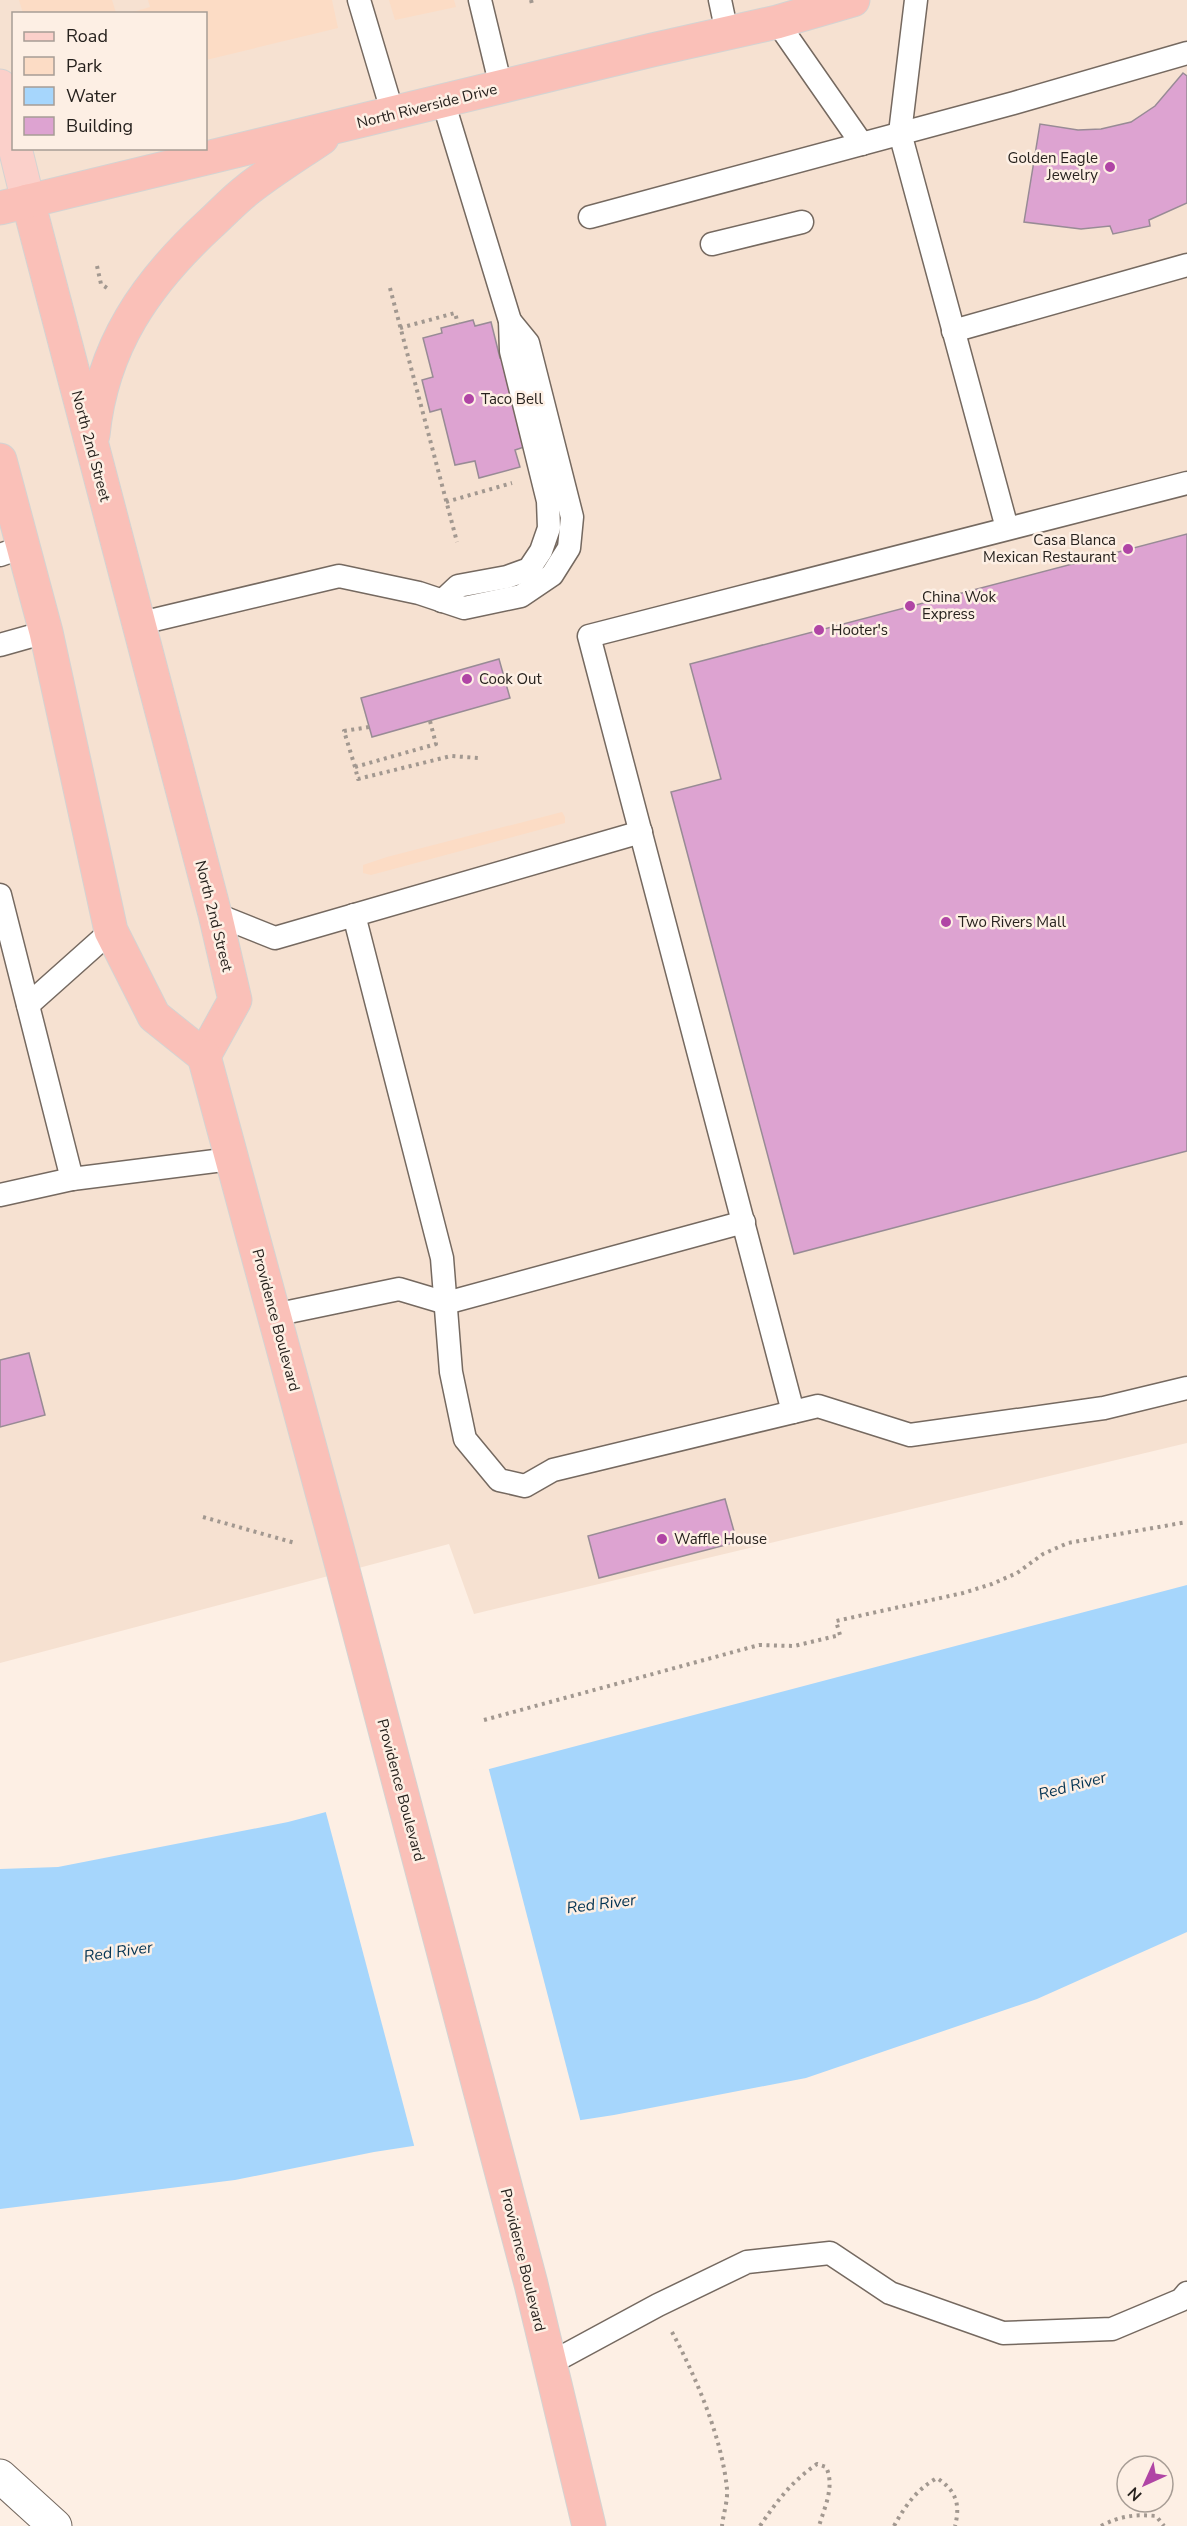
<svg xmlns="http://www.w3.org/2000/svg" width="1187" height="2526" font-family="'Nunito Sans',sans-serif">
  <style>
    .built { fill: #f6e1d1; fill-rule: evenodd }
    .green { fill: #fcdcc5 }
    .water { fill: #a6d6fc }
    .pier { fill: #fdefe4 }
    .building { fill: #dda3d1; stroke: #988b95; stroke-width: 1.5 }
    .lines { fill: none; stroke-linecap: round; stroke-linejoin: round }
    .service-casing { stroke: #756960; stroke-width: 25 }
    .minor-casing { stroke: #756960; stroke-width: 35 }
    .primary-casing { stroke: #d4d3d2; stroke-width: 35 }
    .trunk-casing { stroke: #d4d3d2; stroke-width: 35 }
    .path { stroke: #a29890; stroke-width: 4; stroke-dasharray: 3 4.5; stroke-linecap: butt }
    .service { stroke: #fff; stroke-width: 22 }
    .minor { stroke: #fff; stroke-width: 33 }
    .primary { stroke: #fbd0ca; stroke-width: 33 }
    .trunk { stroke: #fac0b8; stroke-width: 33 }
    .poi-dot { fill: #b045a5; stroke: #fdefe4; stroke-width: 2 }
    .labels { text-anchor: middle; stroke-width: 5; stroke-linejoin: round; paint-order: stroke }
    .street-label { font-size: 15px; fill: #27221e; stroke: #fdefe4 }
    .poi-label { font-size: 15px; fill: #27221e; stroke: #fdefe4; text-anchor: start }
    .water-label { font-size: 16px; font-style: italic; fill: #043453; stroke: #fdefe4 }
  </style>
  <rect width="100%" height="100%" fill="#fdefe4"/>
  <!-- built -->
  <path class="built" d="M0,0H1187V1443L474,1614L449,1544L0,1663ZM14,14H206V148H14Z"/>
  <!-- green -->
  <g class="green">
    <polygon points="19,0 112,0 116,13 23,13"/>
    <polygon points="148,0 332,0 338,28 206,60 206,14 129,13 150,7"/>
    <polygon points="389,0 454,0 456,7 395,20"/>
    <polygon points="562,812 565,817 565,823 371,875 363,873 363,865 387,857"/>
  </g>
  <!-- water -->
  <polygon class="water" points="1187,1585 1187,1932 1037,1999 806,2078 614,2115 374,2152 235,2180 0,2209 0,1869 58,1867 288,1822"/>
  <!-- pier -->
  <polygon class="pier" points="488,1766 581,2123 415,2149 325,1809"/>
  <!-- building -->
  <g class="building">
    <polygon points="1183,73 1187,76 1187,203 1149,220 1150,226 1113,234 1110,226 1081,229 1024,222 1040,124 1078,130 1101,129 1131,122 1155,106"/>
    <polygon points="473,320 475,326 491,322 500,358 504,357 513,389 509,390 524,447 515,450 520,467 479,478 475,461 455,465 441,409 430,412 422,380 433,377 423,338 442,333 441,328"/>
    <polygon points="1187,534 1187,1151 794,1254 671,792 721,779 690,664"/>
    <polygon points="499,659 510,698 372,737 361,698"/>
    <polygon points="29,1353 45,1415 0,1427 0,1360"/>
    <polygon points="725,1499 737,1542 599,1578 588,1536"/>
  </g>
  <g class="lines">
    <!-- service casing -->
    <g class="service-casing">
      <g id="service">
        <polyline points="359,0 393,114"/>
        <polyline points="480,0 501,87"/>
        <polyline points="720,0 727,33"/>
        <polyline points="916,0 900,133 1007,528"/>
        <polyline points="777,22 862,144"/>
        <polyline points="590,217 1014,103 1187,53"/>
        <polyline points="712,244 802,222"/>
        <polyline points="953,331 1187,265"/>
        <polyline points="0,555 23,547"/>
        <polyline points="442,601 458,586 507,577 529,569 541,551 549,528 548,501 511,351 510,321 443,101"/>
        <polyline points="137,624 339,576 419,593 464,608 521,596 552,575 569,548 572,517 528,343 510,321"/>
        <polyline points="0,645 46,632"/>
        <polyline points="0,895 72,1179 231,1159"/>
        <polyline points="215,914 275,938 641,832"/>
        <polyline points="354,915 442,1258 451,1372 465,1439 499,1480 525,1486 553,1470 818,1406 910,1435 1104,1408 1187,1388"/>
        <polyline points="28,1005 111,931"/>
        <polyline points="0,1195 72,1179"/>
        <polyline points="274,1315 399,1289 446,1303 744,1222"/>
        <polyline points="793,1412 589,636 1187,483"/>
        <polyline points="549,2364 658,2305 747,2262 830,2253 890,2293 1003,2333 1112,2329 1181,2300 1187,2293"/>
      </g>
    </g>
    <!-- minor casing -->
    <g class="minor-casing">
      <polyline id="minor" points="0,2476 55,2526"/>
    </g>
    <!-- primary casing -->
    <g class="primary-casing">
      <g id="primary">
        <polyline points="0,86 14,142"/>
        <polyline points="15,148 28,201"/>
      </g>
    </g>
    <!-- trunk casing -->
    <g class="trunk-casing">
      <g id="trunk">
        <polyline points="28,201 215,914 235,1000 204,1056"/>
        <polyline points="0,208 652,50 777,22 853,0"/>
        <path d="M93,435C102,346 146,283 210,224C222,213 234,200 247,190C271,171 297,155 322,138"/>
        <polyline points="0,460 46,632 111,931 154,1016 204,1056"/>
        <polyline points="204,1056 339,1555 531,2284 589,2526"/>
      </g>
    </g>
    <!-- path -->
    <g class="path">
      <polyline points="531,0 532,4"/>
      <polyline points="97,266 101,284 107,288"/>
      <polyline points="390,288 457,542"/>
      <polyline points="400,328 455,313 458,324"/>
      <polyline points="446,502 512,483"/>
      <polyline points="430,721 436,744 355,767 358,779 451,756 479,758"/>
      <polyline points="355,767 344,731 369,727"/>
      <polyline points="203,1517 295,1543"/>
      <polyline points="484,1720 759,1645 794,1646 840,1635 836,1621 963,1593 992,1584 1017,1573 1043,1554 1068,1543 1187,1522"/>
      <path d="M672,2332C696,2377 722,2438 727,2489C728,2501 723,2515 722,2526"/>
      <path d="M760,2526C777,2501 792,2481 817,2464L826,2467C835,2486 825,2506 819,2526"/>
      <path d="M894,2526C905,2506 917,2489 937,2478C955,2490 961,2503 955,2526"/>
      <path d="M1101,2526C1120,2516 1135,2514 1156,2516L1164,2526"/>
    </g>
    <!-- service -->
    <use href="#service" class="service"/>
    <!-- minor -->
    <use href="#minor" class="minor"/>
    <!-- primary -->
    <use href="#primary" class="primary"/>
    <!-- trunk -->
    <use href="#trunk" class="trunk"/>
  </g>
  <!-- markers -->
  <g class="poi-dot">
    <circle cx="1110" cy="167" r="6"/>
    <circle cx="469" cy="399" r="6"/>
    <circle cx="1128" cy="549" r="6"/>
    <circle cx="910" cy="606" r="6"/>
    <circle cx="819" cy="630" r="6"/>
    <circle cx="467" cy="679" r="6"/>
    <circle cx="946" cy="922" r="6"/>
    <circle cx="662" cy="1539" r="6"/>
  </g>
  <g class="labels">
    <!-- street labels -->
    <g class="street-label">
      <text transform="translate(427 106) rotate(-14)" y="5">North Riverside Drive</text>
      <text transform="translate(91 446) rotate(75)" y="5">North 2nd Street</text>
      <text transform="translate(214 916) rotate(76)" y="5">North 2nd Street</text>
      <text transform="translate(276 1320) rotate(75)" y="5">Providence Boulevard</text>
      <text transform="translate(401 1790) rotate(75)" y="5">Providence Boulevard</text>
      <text transform="translate(523 2260) rotate(76)" y="5">Providence Boulevard</text>
    </g>
    <!-- poi labels -->
    <g class="poi-label">
      <text x="1098" y="163" text-anchor="end">Golden Eagle<tspan x="1098" dy="17">Jewelry</tspan></text>
      <text x="481" y="404">Taco Bell</text>
      <text x="1116" y="545" text-anchor="end">Casa Blanca<tspan x="1116" dy="17">Mexican Restaurant</tspan></text>
      <text x="922" y="602">China Wok<tspan x="922" dy="17">Express</tspan></text>
      <text x="831" y="635">Hooter's</text>
      <text x="479" y="684">Cook Out</text>
      <text x="958" y="927">Two Rivers Mall</text>
      <text x="674" y="1544">Waffle House</text>
    </g>
    <!-- water labels -->
    <g class="water-label">
      <text transform="translate(1072 1785) rotate(-15)" y="6">Red River</text>
      <text transform="translate(601 1903) rotate(-7)" y="6">Red River</text>
      <text transform="translate(118 1951) rotate(-8)" y="6">Red River</text>
    </g>
  </g>
  <!-- legend -->
  <rect x="12" y="12" width="195" height="138" fill="#fdefe4" stroke="#a79d95" stroke-width="1.5"/>
  <rect x="24" y="32" width="30" height="9" fill="#fbd0ca" stroke="#a79d95" stroke-width="1.5"/>
  <text x="66" y="42" font-size="18" fill="#27221e">Road</text>
  <rect x="24" y="57" width="30" height="18" fill="#fcdcc5" stroke="#a79d95" stroke-width="1.5"/>
  <text x="66" y="72" font-size="18" fill="#27221e">Park</text>
  <rect x="24" y="87" width="30" height="18" fill="#a6d6fc" stroke="#a79d95" stroke-width="1.5"/>
  <text x="66" y="102" font-size="18" fill="#27221e">Water</text>
  <rect x="24" y="117" width="30" height="18" fill="#dda3d1" stroke="#a79d95" stroke-width="1.5"/>
  <text x="66" y="132" font-size="18" fill="#27221e">Building</text>
  <!-- north arrow -->
  <g transform="translate(1145 2484) rotate(225)"><circle r="28" fill="#fdefe4" stroke="#a79d95" stroke-width="1.5"/>
  <path d="M0-4.5L10 22L0 15L-10 22Z" fill="#b045a5"/>
  <text y="-9" font-size="16" font-weight="bold" text-anchor="middle" fill="#27221e">N</text>
  </g>
</svg>
